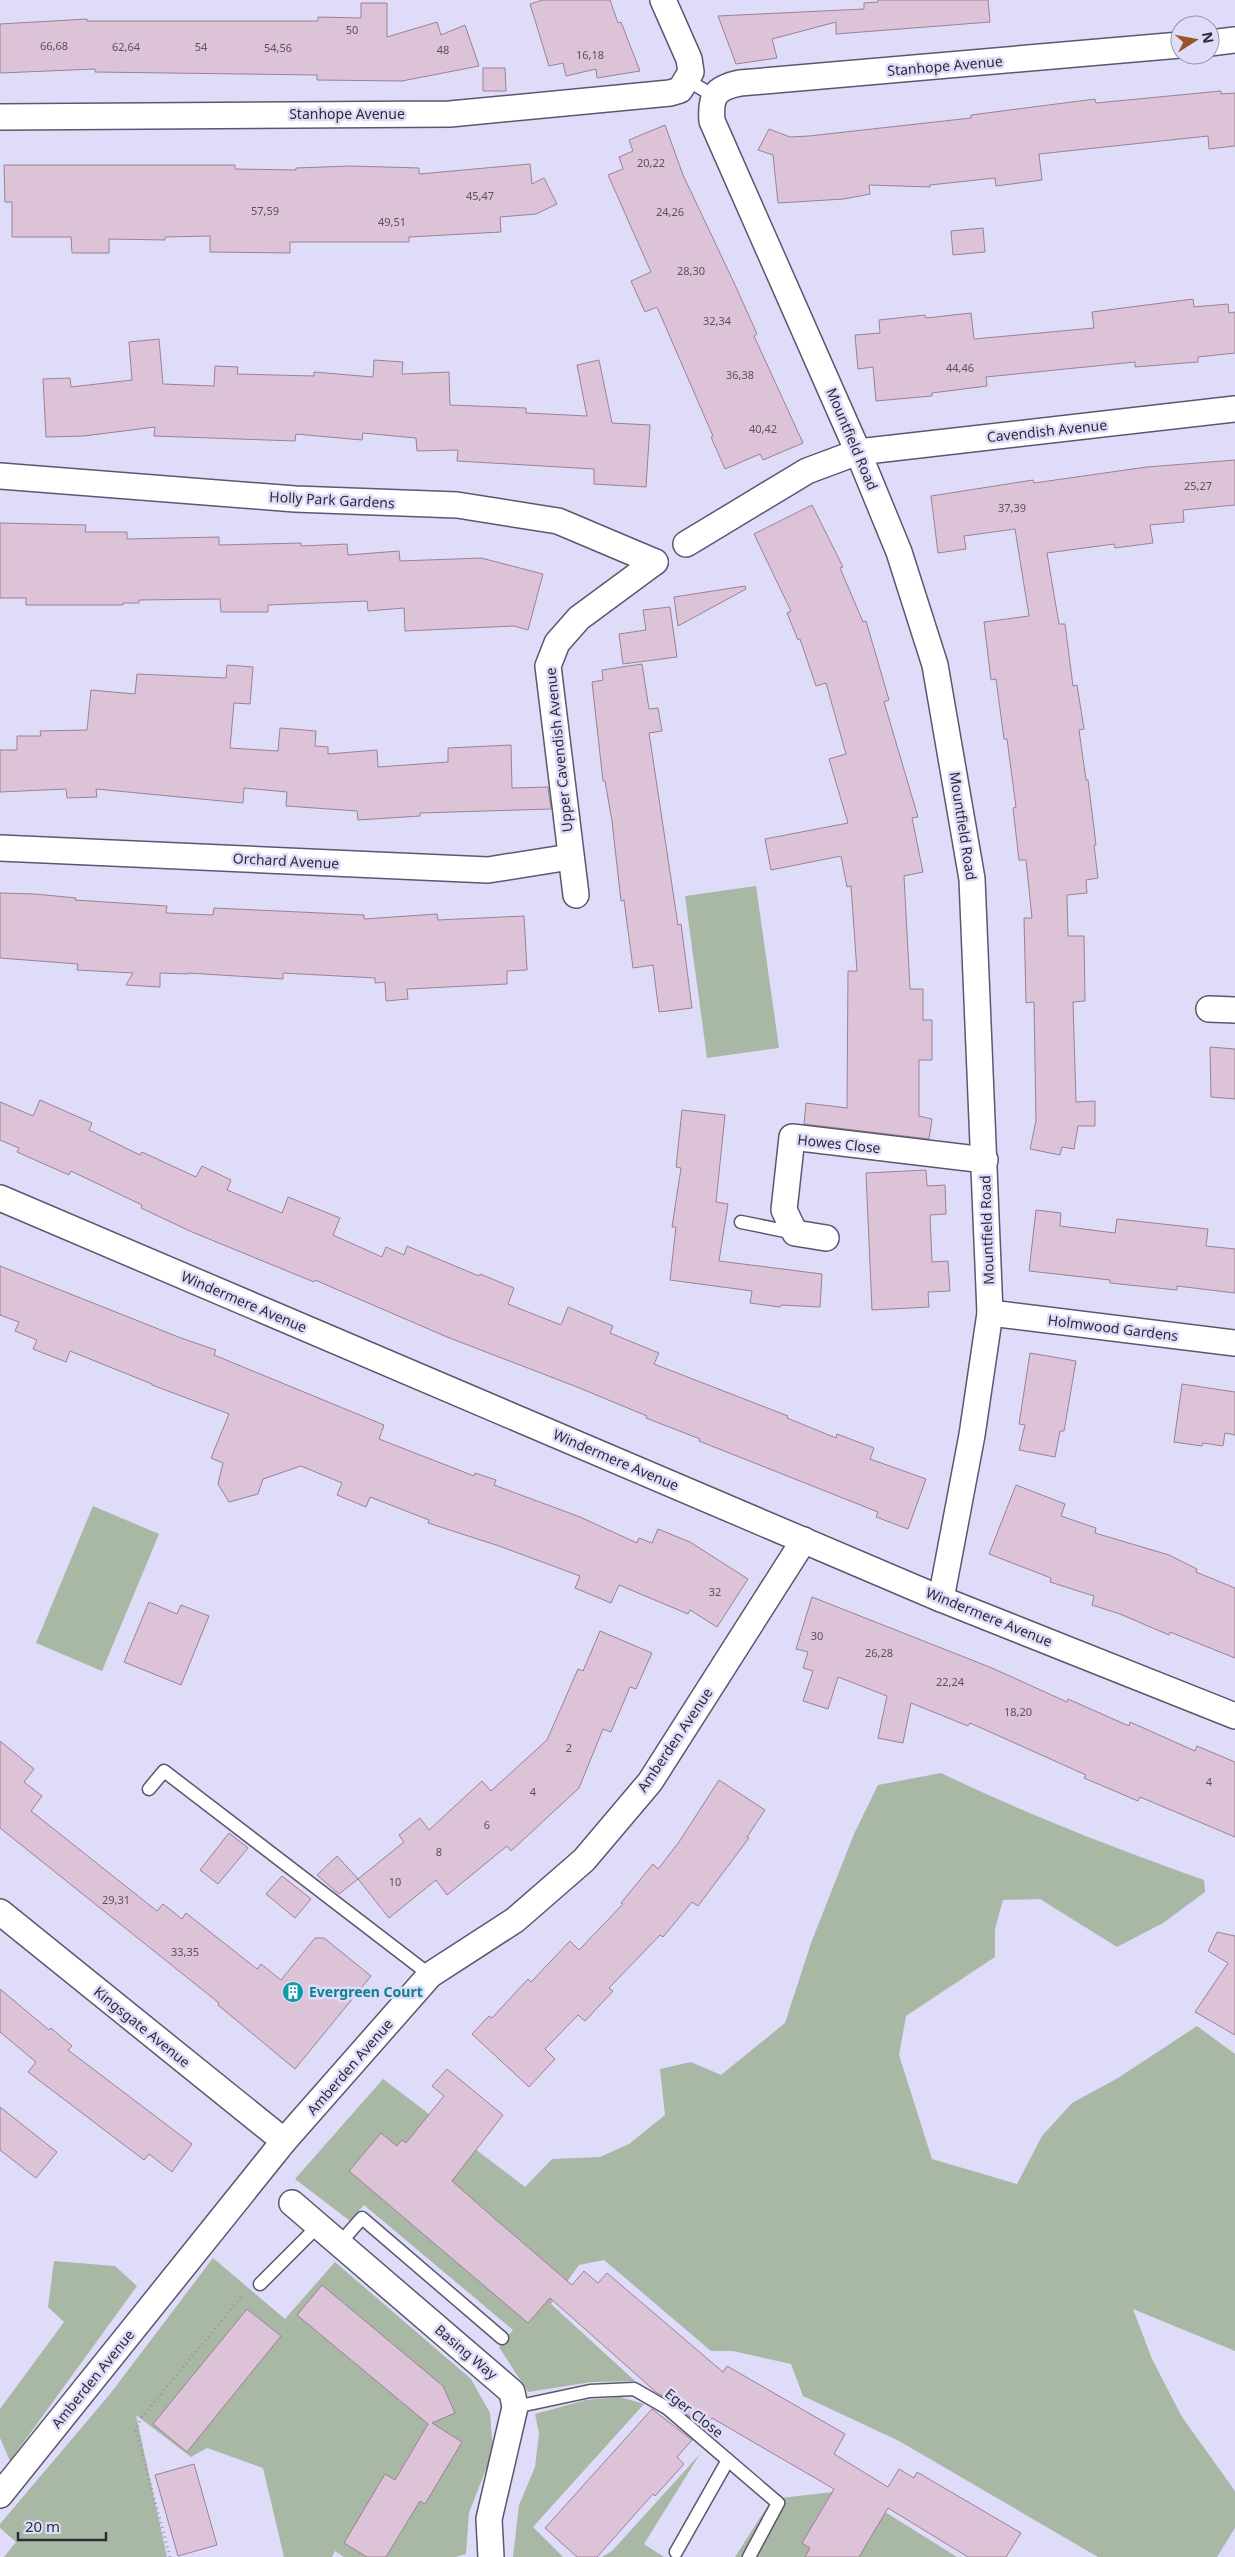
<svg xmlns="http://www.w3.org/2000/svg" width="1235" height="2557" font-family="'Noto Sans',sans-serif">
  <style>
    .green { fill: #a8b8a4 }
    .building { fill: #ddc3d7; stroke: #9a8294 }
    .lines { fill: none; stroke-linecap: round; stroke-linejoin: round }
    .service-casing { stroke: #5a576f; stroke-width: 15 }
    .minor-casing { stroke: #5a576f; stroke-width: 28 }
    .path { stroke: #9693aa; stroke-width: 3; stroke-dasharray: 1 4; stroke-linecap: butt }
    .service { stroke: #fff; stroke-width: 12 }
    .minor { stroke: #fff; stroke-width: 25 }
    .labels { text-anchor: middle; stroke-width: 5; stroke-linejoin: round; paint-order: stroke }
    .number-label { font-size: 11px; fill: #59525f }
    .street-label { font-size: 14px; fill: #2d2c37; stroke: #dfdcfa }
    .culture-label { font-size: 14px; font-weight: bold; fill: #0d838f; stroke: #dfdcfa; text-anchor: start }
  </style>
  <rect width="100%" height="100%" fill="#dfdcfa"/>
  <!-- green -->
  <g class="green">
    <polygon points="756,886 779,1048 707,1058 685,896"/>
    <polygon points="93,1506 159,1534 102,1671 36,1643"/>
    <path d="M941,1773C1026,1814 1114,1848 1204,1880L1205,1892L1163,1923L1117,1947L1040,1899L1003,1900L995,1929V1957L906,2016L899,2055L932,2159L1017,2184L1042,2136L1072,2103L1118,2078L1197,2026L1235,2054V2351L1133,2309L1152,2359L1182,2417L1235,2491V2528L1217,2557H1098L899,2441L803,2396L791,2364L733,2351H711L604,2260L579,2265L551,2304L635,2381L592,2382L528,2392L499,2347L513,2330L364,2205L350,2221L295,2179L383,2079L525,2187L552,2159L600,2157L629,2144L665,2115L660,2069L691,2062L721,2075L785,2023L811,1943L854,1834L878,1785Z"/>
    <polygon points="213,2258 285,2319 335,2262 471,2379 490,2413 493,2451 469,2513 466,2554 455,2557 344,2557 335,2551 332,2557 284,2557 263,2468 207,2448 191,2457 136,2415 167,2557 4,2557 16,2542 0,2528 0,2524 110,2394"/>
    <polygon points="54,2261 115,2266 137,2286 10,2461 0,2438 0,2409 64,2322 48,2307"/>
    <polygon points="620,2397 644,2404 533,2527 563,2557 513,2557 519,2505 535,2467 539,2434 535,2414 586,2400"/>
    <polygon points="700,2454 644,2544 664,2557 602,2557 612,2551"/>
    <polygon points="850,2490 957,2557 735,2557 772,2499"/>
  </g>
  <!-- building -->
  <g class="building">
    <polygon points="543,0 610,0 618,23 621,22 640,71 597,78 596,69 566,76 563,63 549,66 530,4"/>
    <polygon points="878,0 988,0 990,22 836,34 836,22 772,39 777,58 736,64 718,16 864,9 864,3 878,2"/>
    <polygon points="361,3 387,3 387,37 437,22 441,35 465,25 479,66 402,81 317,80 317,75 95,72 95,69 0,73 0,24 87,19 87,21 318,21 318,17 361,18"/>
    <polygon points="483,68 505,68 506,91 483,91"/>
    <polygon points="1221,91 1221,94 1235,93 1235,146 1209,149 1208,136 1039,154 1042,180 996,186 995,178 930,185 930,187 869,185 870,194 844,199 778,203 773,155 758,150 769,129 790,137 809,136 971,118 971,115 1095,99 1096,103"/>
    <polygon points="665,125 683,175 736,287 757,334 754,336 803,443 763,460 760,454 725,469 711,437 713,436 657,307 645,312 631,281 651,272 608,175 623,169 619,157 633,151 629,140"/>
    <polygon points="530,164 532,184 544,178 557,204 536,214 500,217 501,232 409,237 409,242 290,242 290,253 210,252 210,236 165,237 165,240 109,239 109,253 72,253 71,237 12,237 12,202 5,202 4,165 235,165 235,169 296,170 296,168 351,166 419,168 419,174"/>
    <polygon points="983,228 985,252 953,255 951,231"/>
    <polygon points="1193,299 1194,307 1228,304 1229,313 1235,312 1235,353 1198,357 1198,362 1135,367 1135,362 986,377 987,386 932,393 932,396 876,401 873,367 858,369 855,335 880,333 879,320 925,315 926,318 971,313 974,339 1094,328 1092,312"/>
    <polygon points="159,339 163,384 214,386 215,366 238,367 237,374 314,376 314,372 373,377 374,360 403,362 402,374 449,372 450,405 526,408 526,413 587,416 577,365 599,360 612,423 650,425 646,487 594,484 594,469 457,461 458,450 417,451 416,438 363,433 362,440 296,434 295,441 154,436 155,427 84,436 46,437 43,379 70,378 71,387 132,380 129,342"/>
    <polygon points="1235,460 1235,505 1183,510 1184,522 1150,525 1153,543 1115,548 1114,544 1047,553 1059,624 1065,624 1073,686 1077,685 1084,729 1079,730 1086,780 1088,780 1096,845 1094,845 1098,878 1086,880 1087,893 1067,895 1068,936 1084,936 1085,1001 1073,1002 1076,1102 1095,1101 1095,1126 1078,1126 1074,1149 1062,1147 1060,1155 1030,1149 1036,1121 1034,1002 1026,1003 1024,918 1032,918 1026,860 1019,860 1013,808 1016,807 1007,739 1004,739 996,679 991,680 984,622 1029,616 1015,529 964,536 966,549 938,553 931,496 1033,480 1034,483 1147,467"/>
    <polygon points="812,505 843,567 840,568 863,622 866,621 889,700 884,702 918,817 912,818 923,872 904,876 910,989 923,989 923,1020 932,1020 932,1060 919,1060 919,1116 932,1119 929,1139 804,1124 806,1103 847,1108 848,971 857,971 851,886 847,887 841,856 771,870 765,839 848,823 829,759 846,754 826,683 816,686 800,639 798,640 787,613 791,611 754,534"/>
    <polygon points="0,523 86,525 85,532 127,532 127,539 219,537 219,545 301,543 301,546 347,544 348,555 399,551 400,561 481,558 543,574 528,630 514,626 405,631 404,608 368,611 367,601 268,605 268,612 221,612 220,599 139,600 139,603 123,603 123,605 26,605 26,598 0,598"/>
    <polygon points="745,586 746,589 678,626 674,597"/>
    <polygon points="670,607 677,657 623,664 619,634 646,630 643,610"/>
    <polygon points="642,664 649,709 658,708 662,731 649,733 678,925 681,924 692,1008 659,1012 653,965 633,968 624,900 621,901 612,821 605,781 603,781 592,682 603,680 602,670"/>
    <polygon points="227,665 253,667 250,704 234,703 230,748 278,751 280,728 316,731 315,746 328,747 328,754 377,750 378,767 448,762 448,748 511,745 512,788 548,787 551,809 420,813 420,816 358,820 357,811 286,806 287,792 244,788 243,803 96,789 97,797 67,798 66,789 0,792 0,750 17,750 17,736 41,736 40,731 87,730 91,690 135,694 137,674 226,678"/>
    <polygon points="0,893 35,894 76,898 75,900 167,906 166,913 213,915 214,908 364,915 364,919 437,914 438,920 524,916 527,970 507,971 507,984 407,989 408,999 386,1001 385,982 375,983 375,978 283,973 283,979 188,973 188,974 160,973 160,987 126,985 133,973 77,970 78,964 0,958"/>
    <polygon points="1210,1047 1235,1049 1235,1099 1211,1097"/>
    <polygon points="40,1100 92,1123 89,1130 140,1155 142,1152 196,1177 202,1166 231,1180 227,1190 282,1213 288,1197 340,1218 333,1235 382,1257 386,1247 404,1255 407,1246 479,1276 480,1274 514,1288 508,1304 561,1325 568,1307 613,1326 610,1333 659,1353 654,1364 788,1416 787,1418 836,1438 837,1434 874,1448 870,1459 926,1479 908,1529 876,1517 878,1512 699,1441 700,1439 646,1418 647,1416 577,1387 447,1337 315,1280 314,1282 192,1232 141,1208 142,1205 71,1171 69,1175 17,1152 19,1148 0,1140 0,1102 33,1116"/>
    <polygon points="682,1110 725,1115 716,1202 728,1204 719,1261 822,1274 820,1307 781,1305 780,1307 750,1303 752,1291 670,1280 676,1227 672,1227 681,1168 676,1167"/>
    <polygon points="926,1170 927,1186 945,1185 946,1214 930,1215 932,1262 948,1261 950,1291 928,1292 929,1307 872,1310 866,1173"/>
    <polygon points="1036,1210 1061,1213 1060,1226 1115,1233 1117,1219 1208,1229 1206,1246 1235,1249 1235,1293 1177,1286 1177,1290 1110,1283 1110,1280 1029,1271"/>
    <polygon points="0,1266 181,1338 216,1350 214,1355 384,1425 379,1439 474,1476 475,1473 496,1480 494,1485 580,1517 637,1543 639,1538 652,1543 658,1529 690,1542 748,1579 717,1627 690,1610 688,1614 619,1585 611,1603 575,1588 580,1576 499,1546 428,1523 429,1520 370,1497 366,1507 337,1495 342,1483 301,1466 263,1479 258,1494 229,1502 218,1484 223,1463 211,1458 229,1414 152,1385 152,1384 70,1351 66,1362 33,1349 37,1340 15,1331 19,1322 0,1315"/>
    <polygon points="1030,1353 1076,1361 1064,1431 1060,1431 1055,1457 1019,1450 1025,1425 1019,1424"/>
    <polygon points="1182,1384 1235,1392 1235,1435 1225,1433 1223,1446 1203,1443 1202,1446 1174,1442"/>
    <polygon points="1016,1485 1065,1504 1061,1516 1096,1528 1095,1533 1169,1555 1197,1569 1196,1572 1235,1588 1235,1658 1170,1632 1169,1635 1120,1614 1092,1605 1094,1596 1050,1582 1051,1578 989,1554"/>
    <polygon points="812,1597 992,1668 1067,1702 1068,1699 1129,1726 1130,1722 1195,1751 1197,1746 1235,1762 1235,1837 1140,1797 1138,1801 1084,1778 1086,1775 970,1723 968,1726 911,1703 903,1743 878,1738 887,1696 838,1677 828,1709 803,1701 813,1671 803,1668 808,1652 796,1649"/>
    <polygon points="149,1602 177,1614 181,1605 209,1616 181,1685 124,1662"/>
    <polygon points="600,1631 652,1653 636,1689 630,1687 611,1732 603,1729 579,1788 511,1851 507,1846 447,1895 436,1880 389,1918 358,1879 404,1842 399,1835 420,1818 429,1830 482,1781 491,1791 547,1740 578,1669 583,1671"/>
    <polygon points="0,1741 34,1769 24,1782 42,1796 31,1811 157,1911 163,1904 182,1919 186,1913 257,1969 261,1964 281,1980 315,1938 324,1938 371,1976 295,2069 218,2005 219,2003 0,1828"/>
    <polygon points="719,1780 765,1810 747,1837 749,1838 698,1906 692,1902 663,1937 660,1935 609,1988 613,1991 585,2021 578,2015 545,2049 555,2059 529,2087 472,2034 489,2016 492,2018 528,1979 531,1982 570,1941 579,1950 623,1904 621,1903 653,1864 658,1869 679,1842"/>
    <polygon points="229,1833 248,1848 218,1884 200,1870"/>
    <polygon points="337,1856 358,1879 339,1894 317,1875"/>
    <polygon points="282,1876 311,1899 295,1918 266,1894"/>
    <polygon points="1217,1932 1235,1936 1235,2035 1195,2012 1228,1963 1208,1951"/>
    <polygon points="0,1989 49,2030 51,2028 72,2046 68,2050 192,2144 172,2172 149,2154 144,2160 28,2072 36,2062 0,2032"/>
    <polygon points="447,2069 503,2115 452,2181 494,2218 572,2285 584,2271 598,2283 607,2273 723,2372 727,2366 845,2434 834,2454 888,2487 899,2469 914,2478 917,2472 1021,2533 1006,2557 968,2557 888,2508 859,2557 805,2557 810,2548 802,2543 834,2489 712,2418 703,2428 672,2402 656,2392 550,2298 528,2323 349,2171 381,2133 397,2146 402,2140 406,2143 444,2096 432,2086"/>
    <polygon points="0,2107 57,2152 36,2178 0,2150"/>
    <polygon points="322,2285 443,2386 455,2413 432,2423 462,2442 425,2504 420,2501 386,2557 367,2557 344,2543 385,2474 395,2480 428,2424 297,2315"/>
    <polygon points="247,2309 281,2336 187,2452 153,2424"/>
    <polygon points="652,2409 692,2440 677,2457 684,2464 655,2496 653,2494 597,2557 577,2557 545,2528"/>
    <polygon points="194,2464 217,2545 178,2556 155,2475"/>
  </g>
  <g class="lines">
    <!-- service casing -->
    <g class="service-casing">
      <g id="service">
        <polyline points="687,80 714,96"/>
        <polyline points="741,1222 795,1233"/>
        <polyline points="149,1789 164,1771 430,1975"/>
        <polyline points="339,2244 362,2218 502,2338"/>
        <polyline points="260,2284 318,2226"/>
        <polyline points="515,2407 590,2391 634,2389 667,2408 778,2503 749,2557"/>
        <polyline points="676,2552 728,2460"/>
      </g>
    </g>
    <!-- minor casing -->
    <g class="minor-casing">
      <g id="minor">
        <polyline points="1210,43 1235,40"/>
        <polyline points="0,117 450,114 670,93 680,90 691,72 689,59 663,0"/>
        <polyline points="0,476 295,499 457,505 558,521 655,562"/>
        <polyline points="686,544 807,471 858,452 1235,409"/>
        <polyline points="0,848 488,870 570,857"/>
        <polyline points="576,895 548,666 557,643 579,618 655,562"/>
        <polyline points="1209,1009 1235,1010"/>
        <polyline points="0,1198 941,1599 1235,1716"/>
        <polyline points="826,1238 795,1233 784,1210 792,1137 985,1160"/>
        <polyline points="990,1313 1235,1343"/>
        <path d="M941,1599L972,1435L990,1313L972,879L935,665L899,552L858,452L712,121C710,96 715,88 740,83L1180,45"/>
        <polyline points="0,1912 284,2141"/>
        <polyline points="292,2203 512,2392 515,2407 489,2519 491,2557"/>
        <polyline points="0,2495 284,2141 430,1975 515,1920 584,1860 650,1782 804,1540"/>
      </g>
    </g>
    <!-- path -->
    <polyline class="path" points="170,2557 136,2431 141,2418 243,2295"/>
    <!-- service -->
    <use href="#service" class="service"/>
    <!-- minor -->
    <use href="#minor" class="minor"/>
  </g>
  <!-- icons -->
  <defs>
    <g id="building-disc" transform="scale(1.125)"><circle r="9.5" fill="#0f9aa8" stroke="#dfdcfa"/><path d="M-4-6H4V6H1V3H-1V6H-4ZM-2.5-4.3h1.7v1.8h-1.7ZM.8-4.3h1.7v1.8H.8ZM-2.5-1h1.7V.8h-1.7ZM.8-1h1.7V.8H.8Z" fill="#fff"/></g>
  </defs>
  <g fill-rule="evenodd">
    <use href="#building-disc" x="293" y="1992"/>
  </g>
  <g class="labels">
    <!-- number labels -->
    <g class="number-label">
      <text x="352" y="34">50</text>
      <text x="54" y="50">66,68</text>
      <text x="126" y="51">62,64</text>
      <text x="201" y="51">54</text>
      <text x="278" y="52">54,56</text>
      <text x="443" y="54">48</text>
      <text x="590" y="59">16,18</text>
      <text x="651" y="167">20,22</text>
      <text x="480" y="200">45,47</text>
      <text x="265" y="215">57,59</text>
      <text x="670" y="216">24,26</text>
      <text x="392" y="226">49,51</text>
      <text x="691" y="275">28,30</text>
      <text x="717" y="325">32,34</text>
      <text x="960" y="372">44,46</text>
      <text x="740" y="379">36,38</text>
      <text x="763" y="433">40,42</text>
      <text x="1198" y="490">25,27</text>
      <text x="1012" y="512">37,39</text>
      <text x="715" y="1596">32</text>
      <text x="817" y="1640">30</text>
      <text x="879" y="1657">26,28</text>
      <text x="950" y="1686">22,24</text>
      <text x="1018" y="1716">18,20</text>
      <text x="569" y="1752">2</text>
      <text x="1209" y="1786">4</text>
      <text x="533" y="1796">4</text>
      <text x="487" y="1829">6</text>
      <text x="439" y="1856">8</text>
      <text x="395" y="1886">10</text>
      <text x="116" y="1904">29,31</text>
      <text x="185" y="1956">33,35</text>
    </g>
    <!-- street labels -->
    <g class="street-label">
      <text transform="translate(945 66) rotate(-5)" y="5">Stanhope Avenue</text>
      <text x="347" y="119">Stanhope Avenue</text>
      <text transform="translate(1047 431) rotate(-6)" y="5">Cavendish Avenue</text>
      <text transform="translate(852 439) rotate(67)" y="5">Mountfield Road</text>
      <text transform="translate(332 500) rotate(3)" y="5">Holly Park Gardens</text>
      <text transform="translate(559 750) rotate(-96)" y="5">Upper Cavendish Avenue</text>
      <text transform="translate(963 826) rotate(81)" y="5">Mountfield Road</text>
      <text transform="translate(286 861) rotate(3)" y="5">Orchard Avenue</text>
      <text transform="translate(839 1144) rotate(6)" y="5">Howes Close</text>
      <text transform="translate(987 1230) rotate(-92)" y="5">Mountfield Road</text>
      <text transform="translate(244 1302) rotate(23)" y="5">Windermere Avenue</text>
      <text transform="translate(1113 1328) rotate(7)" y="5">Holmwood Gardens</text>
      <text transform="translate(616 1460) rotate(23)" y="5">Windermere Avenue</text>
      <text transform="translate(989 1617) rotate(22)" y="5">Windermere Avenue</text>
      <text transform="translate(675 1740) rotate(-56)" y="5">Amberden Avenue</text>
      <text transform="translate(142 2027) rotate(39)" y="5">Kingsgate Avenue</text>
      <text transform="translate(350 2067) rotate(-49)" y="5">Amberden Avenue</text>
      <text transform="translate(466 2352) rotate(40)" y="5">Basing Way</text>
      <text transform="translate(93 2379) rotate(-51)" y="5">Amberden Avenue</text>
      <text transform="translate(694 2413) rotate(38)" y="5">Eger Close</text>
    </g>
    <!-- culture labels -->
    <g class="culture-label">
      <text x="309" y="1997">Evergreen Court</text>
    </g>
  </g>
  <!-- north arrow -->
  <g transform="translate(1195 40) rotate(79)"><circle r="24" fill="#dfdcfa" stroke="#9896ac"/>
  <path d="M0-4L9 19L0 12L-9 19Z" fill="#995528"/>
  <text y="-8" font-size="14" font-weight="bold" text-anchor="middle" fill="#2d2c37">N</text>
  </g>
  <!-- scale -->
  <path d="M18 2532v8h88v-8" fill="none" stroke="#2d2c37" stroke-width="2.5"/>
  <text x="25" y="2532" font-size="15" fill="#2d2c37" stroke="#dfdcfa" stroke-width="4" paint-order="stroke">20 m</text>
</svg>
